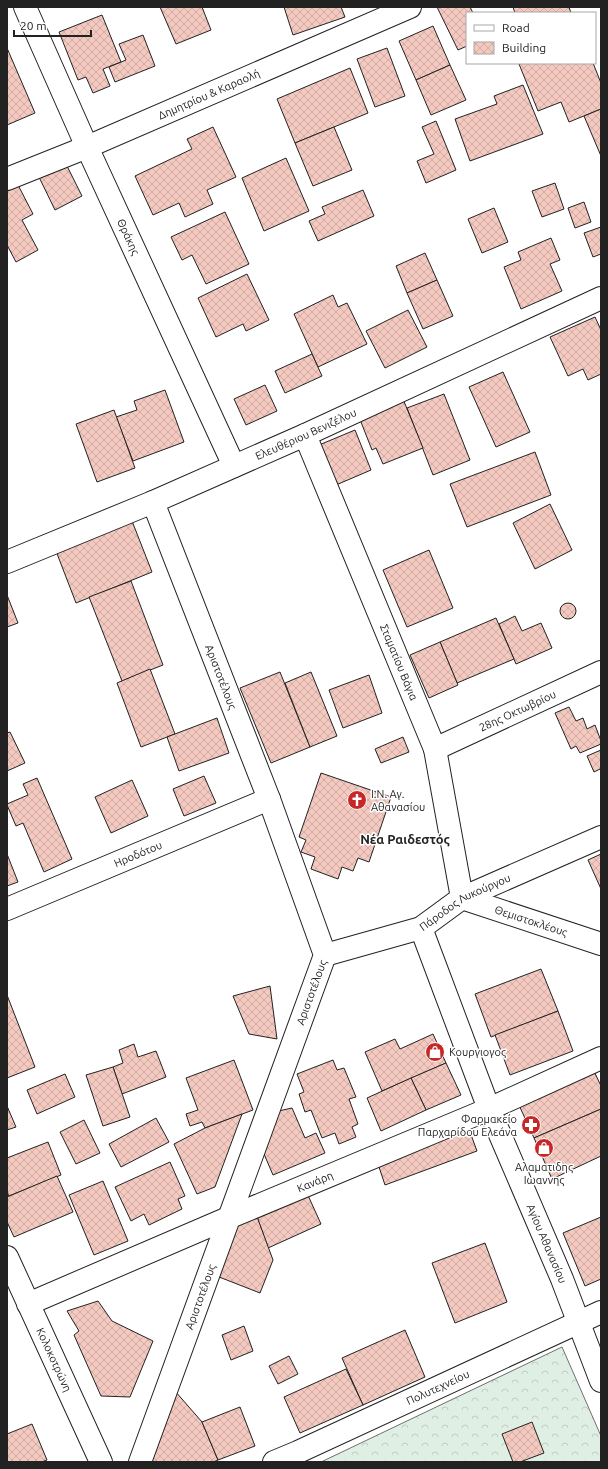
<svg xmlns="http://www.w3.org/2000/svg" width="608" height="1469" font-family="Ubuntu,sans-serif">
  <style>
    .forest { fill: url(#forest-crowns); stroke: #6f6f6f }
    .building { fill: url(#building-cross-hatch); stroke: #222 }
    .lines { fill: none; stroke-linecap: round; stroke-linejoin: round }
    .minor-casing { stroke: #222; stroke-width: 24 }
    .minor { stroke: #fff; stroke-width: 22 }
    .labels { text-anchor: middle; stroke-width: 3; stroke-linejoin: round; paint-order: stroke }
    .street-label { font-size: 11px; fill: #222; stroke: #fff }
    .poi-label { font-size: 11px; fill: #222; stroke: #fff; text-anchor: start }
    .quarter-label { font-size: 13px; font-weight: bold; fill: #222; stroke: #fff }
  </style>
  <defs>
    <pattern id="forest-crowns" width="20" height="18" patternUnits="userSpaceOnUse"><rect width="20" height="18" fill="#e0efe3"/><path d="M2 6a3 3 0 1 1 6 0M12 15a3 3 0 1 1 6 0" fill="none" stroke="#c0cdc2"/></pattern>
    <pattern id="building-cross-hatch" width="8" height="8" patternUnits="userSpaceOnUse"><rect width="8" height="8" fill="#f3c9c0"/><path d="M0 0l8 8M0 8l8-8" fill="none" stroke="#d0aca5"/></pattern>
  </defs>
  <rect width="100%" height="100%" fill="#fff"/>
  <!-- forest -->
  <polygon class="forest" points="562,1347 601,1436 601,1462 321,1462"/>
  <!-- building -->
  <g class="building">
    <polygon points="160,7 202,7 211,30 176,44"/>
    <polygon points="284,7 341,7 345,17 293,35"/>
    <polygon points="437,7 470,7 473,13 467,13 467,46 458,50"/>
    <polygon points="513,7 569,7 571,13 515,13"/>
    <polygon points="102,15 121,62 103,69 110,86 93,93 86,77 78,80 59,32"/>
    <polygon points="433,26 450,65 416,80 399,41"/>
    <polygon points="143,35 155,66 115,82 109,67 126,60 119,44"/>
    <polygon points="7,48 35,113 7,125"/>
    <polygon points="387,48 405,96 375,107 357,59"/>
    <polygon points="521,63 593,63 601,83 601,109 569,122 561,102 538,111 519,64"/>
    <polygon points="450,65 466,100 431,115 416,80"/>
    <polygon points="350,68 368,113 295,143 277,99"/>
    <polygon points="523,85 543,134 470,161 455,119 497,104 494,96"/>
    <polygon points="601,109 601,156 584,116"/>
    <polygon points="436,121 456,170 426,183 417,161 434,154 422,127"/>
    <polygon points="213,127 236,177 207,190 213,204 185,217 179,203 153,215 135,176 192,149 187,139"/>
    <polygon points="334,127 352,170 313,186 295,143"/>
    <polygon points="286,158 309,211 264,231 242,178"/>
    <polygon points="65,162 82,196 55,210 38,175"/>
    <polygon points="555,183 564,209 542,217 532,191"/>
    <polygon points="18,185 33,214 22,220 38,250 16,262 7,245 7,191"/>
    <polygon points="363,190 374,216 318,241 309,221 325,214 322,207"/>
    <polygon points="584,202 591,222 575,228 568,208"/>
    <polygon points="494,208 508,242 482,253 468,219"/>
    <polygon points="225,212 249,264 206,284 192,255 182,260 171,237"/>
    <polygon points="601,227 601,254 593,257 584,233"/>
    <polygon points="551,238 560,260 550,264 562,291 521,309 504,267 521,260 518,252"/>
    <polygon points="425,253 437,280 407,293 396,266"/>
    <polygon points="247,274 269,320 246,331 243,324 216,337 198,298"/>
    <polygon points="437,280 453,316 423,329 407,293"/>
    <polygon points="333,295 338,307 347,303 367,344 318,367 294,314"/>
    <polygon points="408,310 427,347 385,368 366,331"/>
    <polygon points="595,317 601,330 601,374 588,380 583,369 568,376 550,337"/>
    <polygon points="312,354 322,376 285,393 275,371"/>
    <polygon points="503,372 530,432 496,447 469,387"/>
    <polygon points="265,385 277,411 246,425 234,399"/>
    <polygon points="165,390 184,442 133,461 116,417 137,410 134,401"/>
    <polygon points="444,394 470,460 433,475 407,408"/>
    <polygon points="403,399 423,448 383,464 376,448 372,450 359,417"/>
    <polygon points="114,410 135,468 97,482 76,424"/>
    <polygon points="355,430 371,470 336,485 319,445"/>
    <polygon points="535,452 551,495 467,527 450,484"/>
    <polygon points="550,504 572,550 535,569 513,523"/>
    <polygon points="132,521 152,572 76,603 56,551"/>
    <polygon points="429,550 453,608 407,627 383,570"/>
    <polygon points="131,581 163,665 122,681 89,597"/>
    <polygon points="7,595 18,623 7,627"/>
    <circle cx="568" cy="611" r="8"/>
    <polygon points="515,616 522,631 541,623 552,648 516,664 499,624"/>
    <polygon points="496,618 514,659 457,683 440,642"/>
    <polygon points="440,642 458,685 429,698 410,655"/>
    <polygon points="150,669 175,734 141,747 117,683"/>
    <polygon points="280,672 310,747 271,763 240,688"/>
    <polygon points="311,672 337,736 310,747 285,683"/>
    <polygon points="369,675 382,713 343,728 329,690"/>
    <polygon points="569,707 576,721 583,718 587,729 595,725 601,741 601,744 580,753 576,746 571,749 555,713"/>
    <polygon points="217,718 229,753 179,771 167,737"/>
    <polygon points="10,732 25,763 7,771 7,733"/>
    <polygon points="403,737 409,752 381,763 375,749"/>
    <polygon points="601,750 601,771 600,769 594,772 587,756"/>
    <polygon points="321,773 391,797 369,862 358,858 353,871 342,867 338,879 311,869 315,857 301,852 306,840 299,837"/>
    <polygon points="204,776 216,803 184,816 173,789"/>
    <polygon points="37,778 72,859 44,872 23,823 16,826 7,805 7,804 28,795 23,784"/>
    <polygon points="132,780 148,816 111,833 95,797"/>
    <polygon points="7,854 18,882 7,886"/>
    <polygon points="601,854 601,889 588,860"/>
    <polygon points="541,969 558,1011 491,1037 475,994"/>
    <polygon points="270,986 277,1039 249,1034 233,996"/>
    <polygon points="7,995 35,1067 7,1078"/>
    <polygon points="558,1011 573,1051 510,1075 495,1035"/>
    <polygon points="433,1034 446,1063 382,1091 365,1052 395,1039 400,1049"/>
    <polygon points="134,1044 138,1057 156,1051 166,1077 122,1094 113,1067 123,1063 119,1050"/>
    <polygon points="234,1060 253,1110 205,1128 202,1122 190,1126 186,1114 198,1110 186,1078"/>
    <polygon points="333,1060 337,1070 344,1068 356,1097 349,1099 358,1124 352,1127 356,1137 339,1144 335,1133 322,1138 311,1110 305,1112 299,1094 304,1092 297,1074"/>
    <polygon points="446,1063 461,1095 426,1110 411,1078"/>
    <polygon points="113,1067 130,1117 103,1126 86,1075"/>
    <polygon points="593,1069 601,1086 601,1109 534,1138 518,1103"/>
    <polygon points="65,1074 75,1097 37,1114 27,1090"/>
    <polygon points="411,1078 426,1110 381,1131 367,1098"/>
    <polygon points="7,1106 16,1127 7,1130"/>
    <polygon points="292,1108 305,1138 316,1133 325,1153 273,1175 261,1147 274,1112"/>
    <polygon points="601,1109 601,1156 552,1179 534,1138"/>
    <polygon points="242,1114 215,1187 197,1194 174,1144 205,1128"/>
    <polygon points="156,1118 169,1142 121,1167 109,1144"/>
    <polygon points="84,1120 100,1153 76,1164 60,1132"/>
    <polygon points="467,1124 477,1151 385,1185 376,1158"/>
    <polygon points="48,1142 61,1175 9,1196 7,1192 7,1158"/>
    <polygon points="170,1162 185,1196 178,1199 182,1209 149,1225 144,1214 131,1221 115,1187"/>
    <polygon points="57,1176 73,1212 14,1237 7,1222 7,1197"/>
    <polygon points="103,1181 128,1241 94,1255 69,1195"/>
    <polygon points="306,1191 321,1224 268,1248 256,1214"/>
    <polygon points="256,1214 273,1260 260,1293 214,1275 235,1221"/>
    <polygon points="601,1217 601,1279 585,1286 563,1233"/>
    <polygon points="485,1243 507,1302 455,1323 432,1263"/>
    <polygon points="98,1301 112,1321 153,1341 130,1397 101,1396 74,1335 79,1331 67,1311"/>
    <polygon points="244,1326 253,1351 231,1360 222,1335"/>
    <polygon points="405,1330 425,1377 363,1405 342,1358"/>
    <polygon points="289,1356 298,1374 278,1384 269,1366"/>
    <polygon points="346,1369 363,1405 300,1433 284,1397"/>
    <polygon points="175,1391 202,1422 218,1460 213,1462 148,1462"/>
    <polygon points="240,1407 255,1446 218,1460 202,1422"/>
    <polygon points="532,1422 544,1453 520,1462 513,1462 502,1434"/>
    <polygon points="32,1424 47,1460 42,1462 7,1462 7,1434"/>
  </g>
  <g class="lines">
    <!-- minor casing -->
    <g class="minor-casing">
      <g id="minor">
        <path id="s1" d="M25,7L87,147L234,466"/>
        <path id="s2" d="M7,179L87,147L410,7"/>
        <path id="s3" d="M305,435L435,749L462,898L601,944"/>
        <path id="s4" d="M7,562L153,502L305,435L601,298"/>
        <path id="s5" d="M435,749L601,672"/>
        <path id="s6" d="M7,909L269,799"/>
        <path id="s7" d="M421,928L489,1109L562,1279L601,1381"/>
        <path id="s8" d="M325,955L421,928L462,898L601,837"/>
        <path id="s9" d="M7,1257L101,1462"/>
        <path id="s10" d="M28,1304L228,1218L489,1109L601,1058"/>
        <path id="s11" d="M140,1462L325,955L269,799L153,502"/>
        <path id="s12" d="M274,1462L298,1452L601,1312"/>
      </g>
    </g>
    <!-- minor -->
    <use href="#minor" class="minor"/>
  </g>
  <!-- icons -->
  <defs>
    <g id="church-disc" transform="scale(1)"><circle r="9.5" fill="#c62828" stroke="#fff"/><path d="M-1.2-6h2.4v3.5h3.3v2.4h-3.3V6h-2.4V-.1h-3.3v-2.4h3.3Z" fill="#fff"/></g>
    <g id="shop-disc" transform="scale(1)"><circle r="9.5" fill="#c62828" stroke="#fff"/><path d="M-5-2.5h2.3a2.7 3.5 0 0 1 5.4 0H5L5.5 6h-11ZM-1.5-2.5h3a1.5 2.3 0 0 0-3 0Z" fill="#fff"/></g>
    <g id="pharmacy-disc" transform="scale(1)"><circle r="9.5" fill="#c62828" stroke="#fff"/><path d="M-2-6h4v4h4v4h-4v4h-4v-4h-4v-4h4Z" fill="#fff"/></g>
  </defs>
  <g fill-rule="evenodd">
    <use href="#church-disc" x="357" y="800"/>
    <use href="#shop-disc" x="435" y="1052"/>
    <use href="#pharmacy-disc" x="531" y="1125"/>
    <use href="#shop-disc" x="544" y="1148"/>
  </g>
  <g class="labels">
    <!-- street labels -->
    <g class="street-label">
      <text dy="4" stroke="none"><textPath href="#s2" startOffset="219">Δημητρίου &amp; Καραολή</textPath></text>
      <text dy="4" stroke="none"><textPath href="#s1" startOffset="252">Θράκης</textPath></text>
      <text dy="4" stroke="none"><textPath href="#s4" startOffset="325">Ελευθέριου Βενιζέλου</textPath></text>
      <text dy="4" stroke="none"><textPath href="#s3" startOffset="246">Σταματίου Βάγια</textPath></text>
      <text transform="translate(221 677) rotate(69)" y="4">Αριστοτέλους</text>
      <text dy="4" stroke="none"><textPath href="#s5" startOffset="91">28ης Οκτωβρίου</textPath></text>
      <text dy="4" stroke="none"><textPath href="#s6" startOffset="142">Ηροδότου</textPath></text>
      <text dy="4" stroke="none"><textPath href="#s8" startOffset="151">Πάροδος Λυκούργου</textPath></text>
      <text dy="4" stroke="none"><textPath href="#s3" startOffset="564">Θεμιστοκλέους</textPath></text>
      <text dy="4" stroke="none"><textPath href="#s11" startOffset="500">Αριστοτέλους</textPath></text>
      <text dy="4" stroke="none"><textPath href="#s10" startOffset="312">Κανάρη</textPath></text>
      <text dy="4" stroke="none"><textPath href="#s7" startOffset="340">Αγίου Αθανασίου</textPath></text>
      <text dy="4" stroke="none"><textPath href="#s11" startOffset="176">Αριστοτέλους</textPath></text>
      <text dy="4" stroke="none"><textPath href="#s9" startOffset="113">Κολοκοτρώνη</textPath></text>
      <text dy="4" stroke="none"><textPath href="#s12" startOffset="180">Πολυτεχνείου</textPath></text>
    </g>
    <!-- poi labels -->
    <g class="poi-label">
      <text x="371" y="798">Ι.Ν. Αγ.<tspan x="371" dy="13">Αθανασίου</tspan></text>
      <text x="449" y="1056">Κουργιογος</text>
      <text x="517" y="1123" text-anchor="end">Φαρμακείο<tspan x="517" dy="13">Παρχαρίδου Ελεάνα</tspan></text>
      <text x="544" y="1171" text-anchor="middle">Αλαματιδης<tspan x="544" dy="13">Ιωαννης</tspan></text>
    </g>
    <!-- quarter labels -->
    <g class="quarter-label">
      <text x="405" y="844">Νέα Ραιδεστός</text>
    </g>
  </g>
  <!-- border -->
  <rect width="608" height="1469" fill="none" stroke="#222222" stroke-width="16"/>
  <!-- legend -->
  <rect x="466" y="12" width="130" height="52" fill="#ffffff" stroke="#a7a7a7"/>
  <rect x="474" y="25" width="20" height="6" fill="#ffffff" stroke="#a7a7a7"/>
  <text x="502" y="32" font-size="12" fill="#222222">Road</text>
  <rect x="474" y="42" width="20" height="12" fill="url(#building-cross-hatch)" stroke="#a7a7a7"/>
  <text x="502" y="52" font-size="12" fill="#222222">Building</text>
  <!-- scale -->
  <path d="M14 30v6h77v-6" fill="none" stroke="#222222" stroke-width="2"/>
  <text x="20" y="30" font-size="12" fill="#222222" stroke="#ffffff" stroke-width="3" paint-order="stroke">20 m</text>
</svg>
